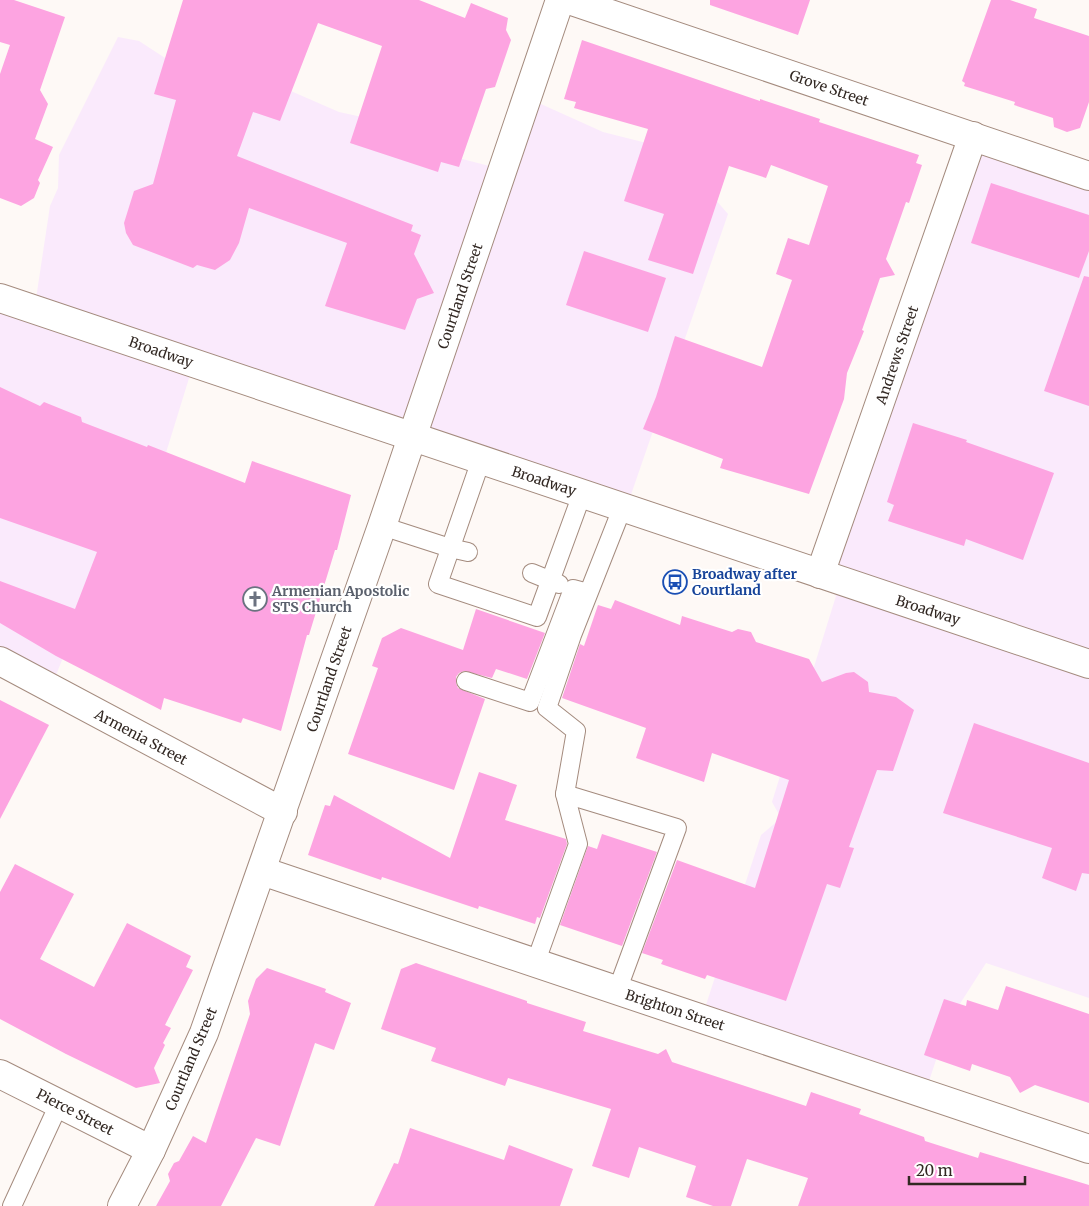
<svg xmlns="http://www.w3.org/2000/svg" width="1089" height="1206" font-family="Merriweather,serif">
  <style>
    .commercial { fill: #faeafc }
    .building { fill: #fda4e1 }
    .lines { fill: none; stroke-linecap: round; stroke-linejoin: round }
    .service-casing { stroke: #a48b7e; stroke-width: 20 }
    .minor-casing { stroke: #a48b7e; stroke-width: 30 }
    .secondary-casing { stroke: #a48b7e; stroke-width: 30 }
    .service { stroke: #fff; stroke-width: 18 }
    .minor { stroke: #fff; stroke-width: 28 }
    .secondary { stroke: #fff; stroke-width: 28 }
    .labels { text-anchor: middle; stroke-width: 4.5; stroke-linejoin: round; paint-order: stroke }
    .street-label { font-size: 14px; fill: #322823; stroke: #fff }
    .transit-label { font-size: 14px; font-weight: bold; fill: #164399; stroke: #fff; text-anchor: start }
    .worship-label { font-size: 14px; font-weight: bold; fill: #5b616d; stroke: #fff; text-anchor: start }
  </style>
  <rect width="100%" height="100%" fill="#fef9f6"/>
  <!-- commercial -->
  <g class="commercial">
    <polygon points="118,37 139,41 205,84 261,78 339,112 376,120 420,148 497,168 532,100 603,132 694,155 715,199 728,214 625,512 190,375 165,456 85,603 54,680 0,656 0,306 34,312 50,206 58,188 59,155"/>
    <polygon points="973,142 1089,180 1089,998 986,963 949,1021 926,1090 705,1008 761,835 781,818 772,802 836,596 822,579"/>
  </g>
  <!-- building -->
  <g class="building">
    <polygon points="0,0 14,0 65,17 40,90 48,104 35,139 53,147 38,180 40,183 34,198 21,206 0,198 0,74 10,45 0,42"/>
    <polygon points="183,0 419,0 465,18 471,3 508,18 506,30 511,40 495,87 486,89 459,167 441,162 438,172 350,143 382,46 318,23 280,121 253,112 237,156 413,225 411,231 421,235 414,254 434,293 417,299 405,330 325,306 347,243 249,208 239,243 230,260 215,270 197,265 193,268 133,245 126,233 124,223 134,191 153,184 176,100 154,94"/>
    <polygon points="710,0 810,0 798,35 710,5"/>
    <polygon points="991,0 1010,0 1037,9 1034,18 1089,36 1089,102 1080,128 1067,132 1054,127 1053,118 1014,105 1015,102 964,86 965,83 962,81"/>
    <polygon points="582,40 760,101 760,99 820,119 819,122 919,155 916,163 922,165 909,203 906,202 886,259 895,275 880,278 862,330 864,331 847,373 844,399 809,494 720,468 723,459 643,429 656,397 675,336 762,367 792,280 776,274 788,238 809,245 828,186 771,165 766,178 729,166 693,274 648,260 664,214 624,201 648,129 574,108 576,102 564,99"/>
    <polygon points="991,183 1089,215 1089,251 1079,278 971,243"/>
    <polygon points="584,251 666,278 648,332 566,305"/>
    <polygon points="1084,276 1089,277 1089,406 1044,391"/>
    <polygon points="0,387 40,406 44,402 81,417 82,422 147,447 148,445 245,483 252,461 351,495 337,550 335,550 309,635 307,635 281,731 243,718 241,723 164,698 161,710 56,656 0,623 0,581 75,609 97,552 0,518"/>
    <polygon points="913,423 967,440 966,442 1054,473 1023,560 966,539 964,546 888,521 894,505 887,502"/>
    <polygon points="615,600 680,625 682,616 732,632 738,629 751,632 756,642 809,659 822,682 846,673 854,672 868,682 869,692 896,697 914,710 893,771 877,770 849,847 854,848 840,888 827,884 786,1001 707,975 705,979 661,964 663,960 642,953 677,860 755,888 789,780 712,753 704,782 636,758 646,728 562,698 580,644 584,646 598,605 611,609"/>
    <polygon points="476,609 545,633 527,679 496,669 492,678 464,671 459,673 456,677 456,683 458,688 485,699 454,790 348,754 378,668 372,666 382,638 401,628 463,650"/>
    <polygon points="0,700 49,725 0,819"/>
    <polygon points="974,723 1089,763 1089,874 1082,873 1076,891 1042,878 1052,848 943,813"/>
    <polygon points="479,772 517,785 505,820 566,839 567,844 540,918 537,917 535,924 479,906 478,909 382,877 381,880 308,855 325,805 330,806 334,795 450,858"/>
    <polygon points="602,834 657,852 622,946 560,925 588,846 597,849"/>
    <polygon points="15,864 74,894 40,959 94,987 127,923 191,956 186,967 193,970 165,1025 171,1028 163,1043 165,1045 154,1068 160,1083 136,1088 66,1054 0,1019 0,892"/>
    <polygon points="416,963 527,1001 527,1003 586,1022 583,1031 658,1054 666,1049 672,1062 806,1106 811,1092 861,1109 859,1114 924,1137 925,1141 978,1158 980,1152 1089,1185 1089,1206 798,1206 808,1178 747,1159 731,1206 713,1206 686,1197 696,1166 639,1147 629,1178 592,1166 611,1109 508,1078 505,1086 431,1061 436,1048 381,1029 401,969"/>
    <polygon points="267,968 326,989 325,992 351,1003 334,1050 315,1043 280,1146 256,1138 221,1206 156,1206 170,1181 168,1174 174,1163 179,1161 193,1136 206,1143 250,1014 248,1001 256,979"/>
    <polygon points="1006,986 1089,1014 1089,1103 1035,1085 1020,1093 1010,1077 972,1064 970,1071 924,1055 944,999 966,1006 967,1000 998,1010"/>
    <polygon points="410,1128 504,1160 509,1145 573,1169 560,1206 374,1206 394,1163 398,1164"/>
  </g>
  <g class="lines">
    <!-- service casing -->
    <g class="service-casing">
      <g id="service">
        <polyline points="481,460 438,584 537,617 582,494"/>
        <polyline points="382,526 450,548 468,552"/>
        <polyline points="532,573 559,584"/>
        <polyline points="466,681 530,702 573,589 588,593"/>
        <polyline points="565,794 677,828 617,991"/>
        <polyline points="535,964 578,844 565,794 576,731 547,708 572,635 623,506"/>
        <polyline points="12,1206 59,1104"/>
      </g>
    </g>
    <!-- minor casing -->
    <g class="minor-casing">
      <g id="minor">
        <polyline points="569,0 1089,176"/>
        <polyline points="820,574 973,136"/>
        <polyline points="0,661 283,812"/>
        <polyline points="262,871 1089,1149"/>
        <polyline points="0,1074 151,1150"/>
        <polyline points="122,1206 151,1150 204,1033 382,526 560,0"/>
      </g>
    </g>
    <!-- secondary casing -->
    <g class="secondary-casing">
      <polyline id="secondary" points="0,298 1089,664"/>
    </g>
    <!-- service -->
    <use href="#service" class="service"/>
    <!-- minor -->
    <use href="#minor" class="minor"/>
    <!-- secondary -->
    <use href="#secondary" class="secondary"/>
  </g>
  <!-- icons -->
  <defs>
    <g id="bus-ring" transform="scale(1.25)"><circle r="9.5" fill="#fff" stroke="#1a4fb4" stroke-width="1.5"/><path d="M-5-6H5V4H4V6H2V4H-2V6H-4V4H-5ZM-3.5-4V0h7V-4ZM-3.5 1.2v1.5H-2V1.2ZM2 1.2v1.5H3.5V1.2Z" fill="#1a4fb4"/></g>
    <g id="church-ring" transform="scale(1.25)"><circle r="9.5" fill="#fff" stroke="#6b7280" stroke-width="1.5"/><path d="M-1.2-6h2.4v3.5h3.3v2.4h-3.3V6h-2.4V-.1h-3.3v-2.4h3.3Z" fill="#6b7280"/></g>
  </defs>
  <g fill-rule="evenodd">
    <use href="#bus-ring" x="675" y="582"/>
    <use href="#church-ring" x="255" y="599"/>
  </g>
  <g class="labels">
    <!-- street labels -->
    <g class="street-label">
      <text transform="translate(829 88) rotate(19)" y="5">Grove Street</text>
      <text transform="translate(460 296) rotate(-71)" y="5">Courtland Street</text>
      <text transform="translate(161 352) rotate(19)" y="5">Broadway</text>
      <text transform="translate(897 355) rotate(-71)" y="5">Andrews Street</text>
      <text transform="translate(544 481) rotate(18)" y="5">Broadway</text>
      <text transform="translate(928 610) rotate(18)" y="5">Broadway</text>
      <text transform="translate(329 679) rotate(-71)" y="5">Courtland Street</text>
      <text transform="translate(141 737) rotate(28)" y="5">Armenia Street</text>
      <text transform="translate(675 1010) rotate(18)" y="5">Brighton Street</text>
      <text transform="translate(191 1059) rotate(-67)" y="5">Courtland Street</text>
      <text transform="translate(75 1112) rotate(27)" y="5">Pierce Street</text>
    </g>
    <!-- transit labels -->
    <g class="transit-label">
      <text x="692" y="579">Broadway after<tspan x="692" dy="16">Courtland</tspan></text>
    </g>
    <!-- worship labels -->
    <g class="worship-label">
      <text x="272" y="596">Armenian Apostolic<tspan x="272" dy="16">STS Church</tspan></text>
    </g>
  </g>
  <!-- scale -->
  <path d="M909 1176v8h116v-8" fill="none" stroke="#322823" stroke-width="2.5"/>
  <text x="916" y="1176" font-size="15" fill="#322823" stroke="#ffffff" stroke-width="4" paint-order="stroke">20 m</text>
</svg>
